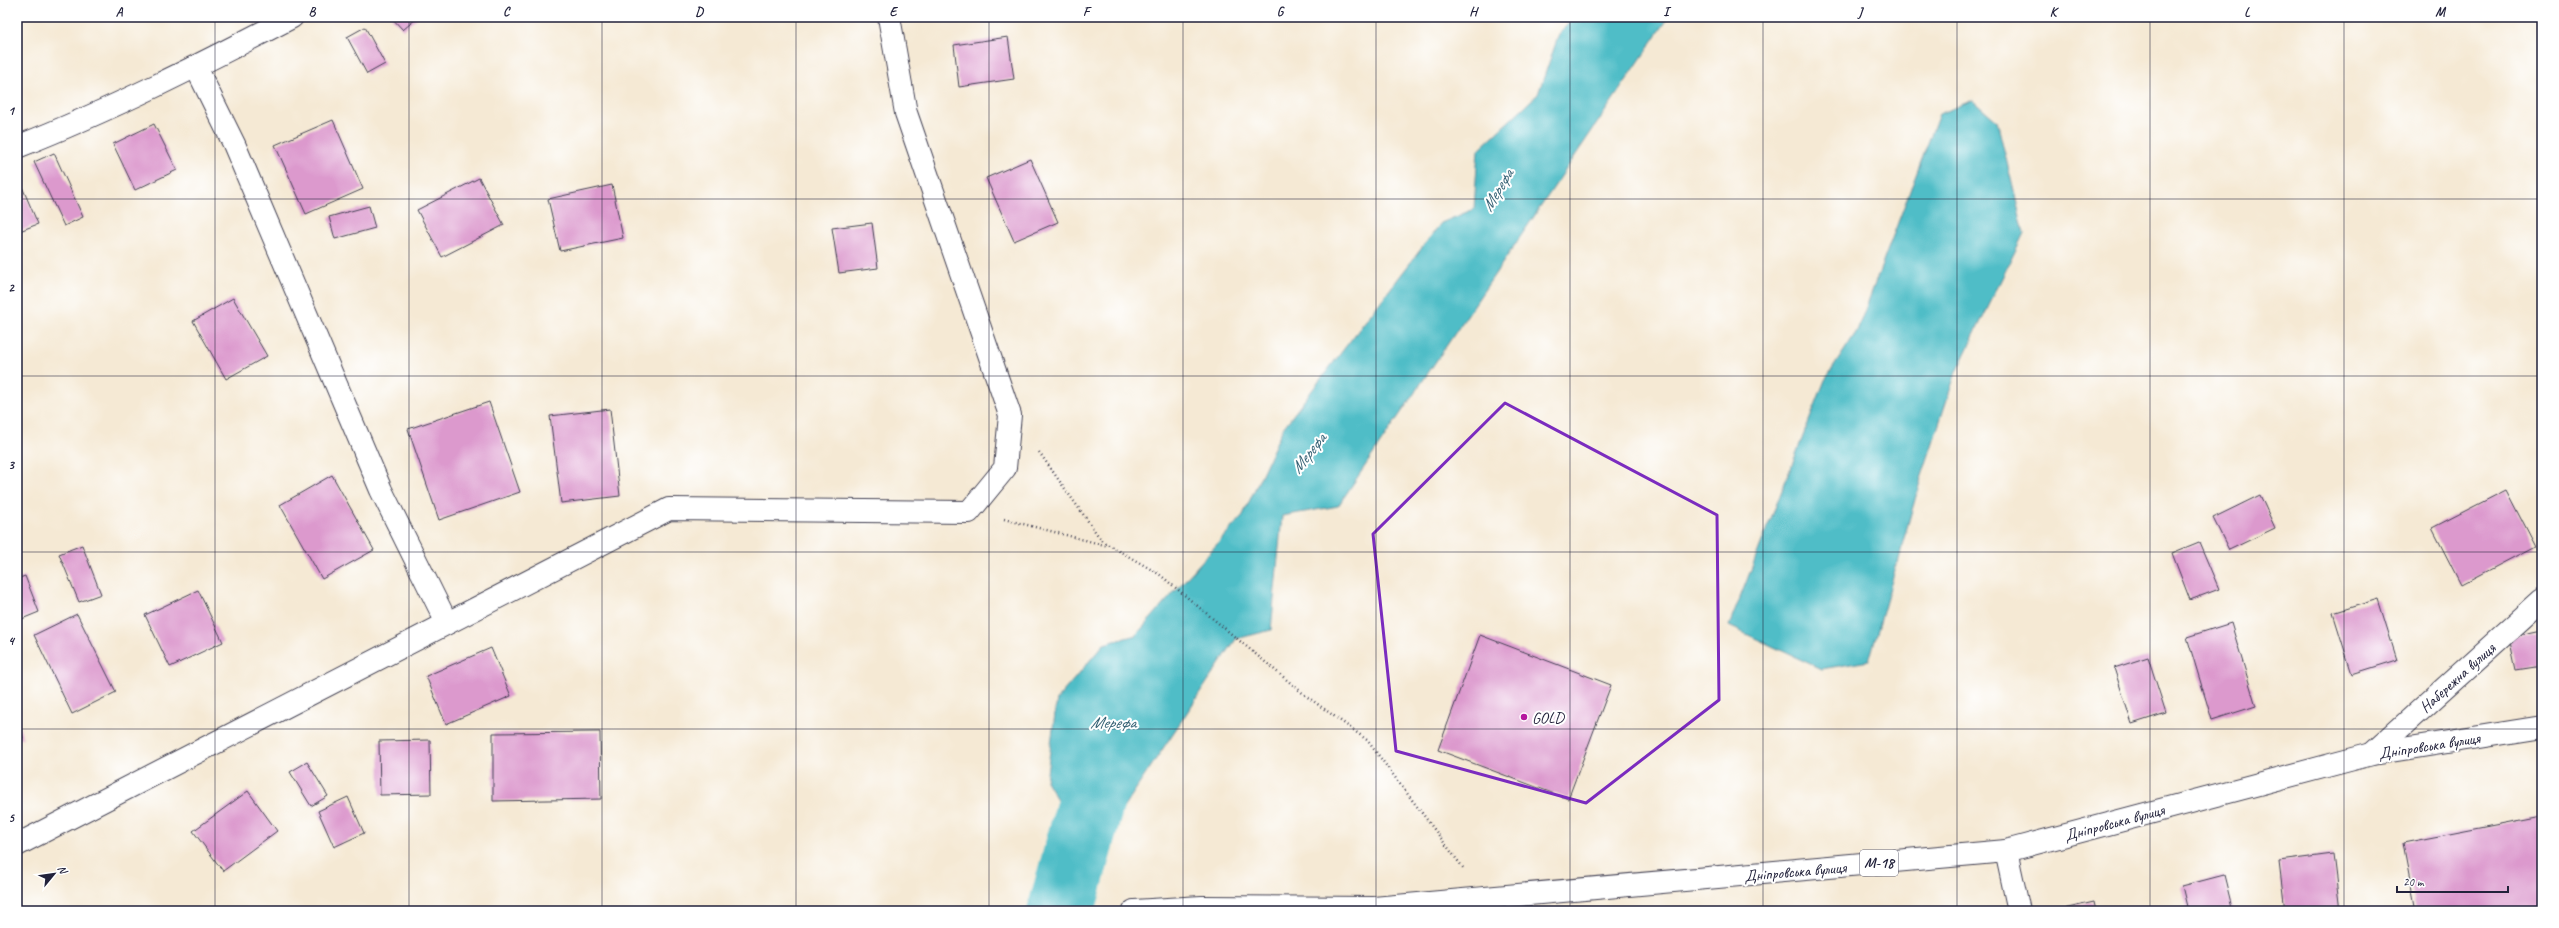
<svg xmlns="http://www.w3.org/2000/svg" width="2559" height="928" font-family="Caveat,sans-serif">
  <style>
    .water { fill: #4fbdc7; stroke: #387081 }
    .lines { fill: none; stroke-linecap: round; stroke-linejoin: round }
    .river { stroke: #4fbdc7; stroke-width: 67 }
    .building { fill: #dc99cd }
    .street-casing { stroke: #424052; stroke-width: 24 }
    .highway-casing { stroke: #424052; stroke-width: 24 }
    .path { stroke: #424052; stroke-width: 2.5; stroke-dasharray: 1 3; stroke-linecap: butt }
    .street { stroke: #fff; stroke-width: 22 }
    .highway { stroke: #fff; stroke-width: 22 }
    .marked { fill: none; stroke: #7b2cbf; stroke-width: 3; stroke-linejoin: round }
    .grid { fill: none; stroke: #22223b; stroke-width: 1; stroke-opacity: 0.55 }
    .poi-dot { fill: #b5179e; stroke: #fff; stroke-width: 1.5 }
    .labels { text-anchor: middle; stroke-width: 4; stroke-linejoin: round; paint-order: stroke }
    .shield { fill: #fff; stroke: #646476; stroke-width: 1 }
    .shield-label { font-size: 15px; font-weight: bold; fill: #22223b }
    .street-label { font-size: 16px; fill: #22223b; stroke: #fff }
    .poi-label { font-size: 16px; fill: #22223b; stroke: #fff; text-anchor: start }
    .water-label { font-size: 17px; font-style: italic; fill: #346073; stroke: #fff }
    .neatline { fill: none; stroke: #22223b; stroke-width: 1.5 }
    .grid-label { font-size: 13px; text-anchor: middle; font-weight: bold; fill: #22223b }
  </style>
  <rect width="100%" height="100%" fill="#fff"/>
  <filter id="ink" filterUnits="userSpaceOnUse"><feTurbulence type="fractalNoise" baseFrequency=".025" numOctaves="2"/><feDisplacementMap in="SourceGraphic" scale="8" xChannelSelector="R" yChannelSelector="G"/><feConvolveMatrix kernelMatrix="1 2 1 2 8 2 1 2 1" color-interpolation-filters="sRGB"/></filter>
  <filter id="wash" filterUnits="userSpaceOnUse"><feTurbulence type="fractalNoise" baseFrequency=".012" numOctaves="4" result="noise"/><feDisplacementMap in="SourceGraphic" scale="16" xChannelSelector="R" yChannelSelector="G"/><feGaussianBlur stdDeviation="0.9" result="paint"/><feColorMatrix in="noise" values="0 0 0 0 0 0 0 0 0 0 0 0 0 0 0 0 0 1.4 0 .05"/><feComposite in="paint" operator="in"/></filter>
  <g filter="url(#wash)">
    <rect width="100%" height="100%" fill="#f5e9d4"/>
    <!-- water -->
    <g class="water">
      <polygon points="1574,17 1669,17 1338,506 1282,516 1271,630 1236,639 1120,813 1081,840 1046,781 1057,699 1104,644 1136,635 1243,515 1283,428 1441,223 1474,209 1478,150 1538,94 1559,34"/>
      <polygon points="1973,100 1997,121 2024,233 1956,372 1920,482 1869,661 1821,669 1729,626 1825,380 1857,331 1939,114"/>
    </g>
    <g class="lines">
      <!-- river -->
      <polyline class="river" points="1061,911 1105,750"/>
    </g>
    <g id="blocks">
      <!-- building -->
      <g class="building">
        <polygon points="391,17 418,17 403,30"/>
        <polygon points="365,27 385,64 367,74 347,37"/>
        <polygon points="1008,37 1014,79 959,87 954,45"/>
        <polygon points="333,120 363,189 306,214 275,145"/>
        <polygon points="154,124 177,170 135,190 113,144"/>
        <polygon points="54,153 83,217 64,226 34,162"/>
        <polygon points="1030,159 1058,222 1014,241 986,178"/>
        <polygon points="479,178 504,225 442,257 417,210"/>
        <polygon points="20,182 38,224 17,232 17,183"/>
        <polygon points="612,185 623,238 560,251 548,199"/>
        <polygon points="369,206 375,228 335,239 329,217"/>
        <polygon points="872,223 878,268 839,273 832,228"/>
        <polygon points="233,298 267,356 226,379 193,321"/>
        <polygon points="489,402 520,492 439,520 408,429"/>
        <polygon points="610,409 620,496 561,503 550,416"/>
        <polygon points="332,475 374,550 322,579 280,505"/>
        <polygon points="2506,490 2535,546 2461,585 2432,528"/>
        <polygon points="2260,495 2275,528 2229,550 2213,518"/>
        <polygon points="2199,542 2219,589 2190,600 2172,553"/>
        <polygon points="82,545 101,594 79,602 59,554"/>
        <polygon points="25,576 39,612 17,621 17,579"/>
        <polygon points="198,590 223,642 170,667 145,615"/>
        <polygon points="2378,599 2397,660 2352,674 2333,613"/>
        <polygon points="77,614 116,692 72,714 34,635"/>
        <polygon points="2231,623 2256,706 2212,720 2187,637"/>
        <polygon points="2542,630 2542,666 2516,670 2509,637"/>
        <polygon points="1480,635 1611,685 1568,799 1438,750"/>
        <polygon points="491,648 511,696 446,724 426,676"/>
        <polygon points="2148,657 2166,713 2132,724 2114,668"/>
        <polygon points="17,722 23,738 17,740"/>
        <polygon points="600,732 601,799 493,801 493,733"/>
        <polygon points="430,740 431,794 380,795 379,741"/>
        <polygon points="307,762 328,796 311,806 290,772"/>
        <polygon points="248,791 277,831 223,871 193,831"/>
        <polygon points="348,797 364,833 334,847 318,811"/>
        <polygon points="2542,816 2542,911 2416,911 2403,843"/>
        <polygon points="2333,854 2340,911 2285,911 2279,861"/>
        <polygon points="2224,875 2233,911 2188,911 2182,886"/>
        <polygon points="2094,902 2096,911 2060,911 2059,910"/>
      </g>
    </g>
  </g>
  <g filter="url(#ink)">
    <use href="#blocks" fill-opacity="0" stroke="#424052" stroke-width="1"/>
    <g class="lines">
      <!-- street casing -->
      <g class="street-casing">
        <g id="street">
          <polyline points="196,67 234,144 381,490 447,623"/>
          <path d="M17,147C111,110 202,64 292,17"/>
          <polyline points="2372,754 2542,600"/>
          <polyline points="17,845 669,509 969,512 1005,468 1010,415 906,113 889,17"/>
          <polyline points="2006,851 2019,911"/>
        </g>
      </g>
      <!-- highway casing -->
      <g class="highway-casing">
        <polyline id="highway" points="1134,911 1202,907 1374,908 2006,851 2372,754 2542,727"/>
      </g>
      <!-- path -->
      <g class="path">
        <polyline points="1039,452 1102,541 1159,574 1305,695 1367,740 1464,869"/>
        <polyline points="1004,519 1108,546"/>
      </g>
      <!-- street -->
      <use href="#street" class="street"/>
      <!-- highway -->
      <use href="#highway" class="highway"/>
    </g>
  </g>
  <!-- marked area -->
  <path class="marked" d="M1505,403L1717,515L1719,700L1586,803L1396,751L1373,534Z"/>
  <!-- grid -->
  <path class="grid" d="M215,17V911M409,17V911M602,17V911M796,17V911M989,17V911M1183,17V911M1376,17V911M1570,17V911M1763,17V911M1957,17V911M2150,17V911M2344,17V911M17,199H2542M17,376H2542M17,552H2542M17,729H2542"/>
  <!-- markers -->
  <circle class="poi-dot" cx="1524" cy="717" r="4"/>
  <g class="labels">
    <!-- shield labels -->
    <rect class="shield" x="1860" y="850" width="38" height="26" rx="3"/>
    <g class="shield-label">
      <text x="1879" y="868">М-18</text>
    </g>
    <!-- street labels -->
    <g class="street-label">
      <text transform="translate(2457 677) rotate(-42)" y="6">Набережна вулиця</text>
      <text transform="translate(2429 745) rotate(-9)" y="6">Дніпровська вулиця</text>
      <text transform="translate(2114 822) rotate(-15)" y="6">Дніпровська вулиця</text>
      <text transform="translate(1795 871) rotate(-5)" y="6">Дніпровська вулиця</text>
    </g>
    <!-- poi labels -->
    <g class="poi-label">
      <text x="1532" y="723">GOLD</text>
    </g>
    <!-- water labels -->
    <g class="water-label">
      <text transform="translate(1497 190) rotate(-59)" y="6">Мерефа</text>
      <text transform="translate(1308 453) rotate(-52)" y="6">Мерефа</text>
      <text x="1113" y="728">Мерефа</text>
    </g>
  </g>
  <!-- margin -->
  <rect width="2559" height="928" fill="none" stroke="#fff" stroke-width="44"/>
  <!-- north arrow -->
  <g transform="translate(54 874) rotate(61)" stroke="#ffffff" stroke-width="3" paint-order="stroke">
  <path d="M0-3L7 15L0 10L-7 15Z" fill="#22223b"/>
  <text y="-6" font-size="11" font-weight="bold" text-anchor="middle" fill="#22223b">N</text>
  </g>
  <!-- scale -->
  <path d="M2397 886v6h111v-6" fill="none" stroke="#22223b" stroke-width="2"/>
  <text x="2403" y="886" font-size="12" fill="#22223b" stroke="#ffffff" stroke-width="3" paint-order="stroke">20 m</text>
  <rect x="22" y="22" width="2515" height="884" class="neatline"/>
  <g class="grid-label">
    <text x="119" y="16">A</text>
    <text x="312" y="16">B</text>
    <text x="506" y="16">C</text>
    <text x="699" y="16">D</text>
    <text x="893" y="16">E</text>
    <text x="1086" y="16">F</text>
    <text x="1280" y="16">G</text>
    <text x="1473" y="16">H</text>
    <text x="1666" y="16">I</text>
    <text x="1860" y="16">J</text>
    <text x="2053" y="16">K</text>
    <text x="2247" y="16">L</text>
    <text x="2440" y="16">M</text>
    <text x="11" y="115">1</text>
    <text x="11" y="292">2</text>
    <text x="11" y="469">3</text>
    <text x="11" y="645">4</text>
    <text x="11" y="822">5</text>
  </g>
</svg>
